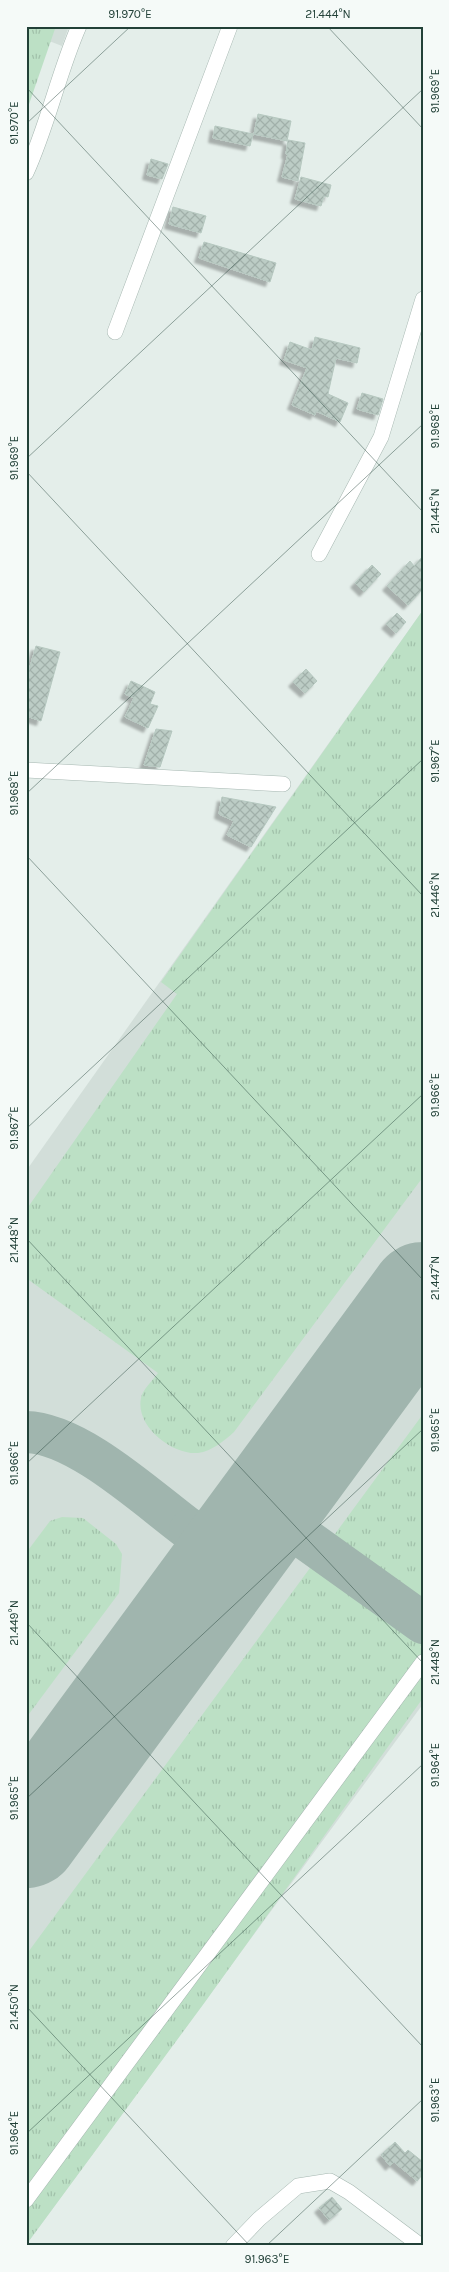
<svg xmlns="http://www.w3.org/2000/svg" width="449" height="2272" font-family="Karla,sans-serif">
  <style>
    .built { fill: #d2ded9 }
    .grass { fill: url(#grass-tufts) }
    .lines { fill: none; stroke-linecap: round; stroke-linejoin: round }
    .taxiway { stroke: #a0b5ae; stroke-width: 42 }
    .runway { stroke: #a0b5ae; stroke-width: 106 }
    .building { fill: url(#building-cross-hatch); stroke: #b6c8c0; filter: url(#shadow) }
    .minor-casing { stroke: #a6b7b1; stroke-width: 16 }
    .minor { stroke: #fff; stroke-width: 15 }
    .ticks { fill: none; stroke: #224138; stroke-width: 1; stroke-opacity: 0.45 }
    .neatline { fill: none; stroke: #224138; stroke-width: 2 }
    .ticks-label { font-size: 12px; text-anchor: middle; fill: #224138 }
  </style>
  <defs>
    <pattern id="grass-tufts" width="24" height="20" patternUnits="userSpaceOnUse" patternTransform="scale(1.25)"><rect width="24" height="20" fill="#bce0c5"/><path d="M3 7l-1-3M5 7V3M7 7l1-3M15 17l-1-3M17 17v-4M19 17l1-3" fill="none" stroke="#a1c1aa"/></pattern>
    <pattern id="building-cross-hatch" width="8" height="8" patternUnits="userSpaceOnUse" patternTransform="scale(1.25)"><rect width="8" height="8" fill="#bcccc5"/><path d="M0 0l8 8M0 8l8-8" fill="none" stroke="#a1b0aa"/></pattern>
    <filter id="shadow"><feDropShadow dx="-4.5" dy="4.5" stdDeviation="1" flood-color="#0004"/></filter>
  </defs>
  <rect width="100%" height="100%" fill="#e4eeea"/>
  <!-- built -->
  <g class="built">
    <polygon points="26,26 69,26 62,46 26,32"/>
    <polygon points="423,610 423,1704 26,2245 26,1171"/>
  </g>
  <!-- grass -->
  <g class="grass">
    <polygon points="26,26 56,26 26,113"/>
    <path d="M423,610V1177L234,1432C224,1441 212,1451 198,1453C172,1455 135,1426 141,1398C142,1390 153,1380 158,1373L26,1278V1210L177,994L161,982Z"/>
    <polygon points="423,1414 423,1643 420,1647 423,1650 423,1698 205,2002 26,2245 26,1955"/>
    <polygon points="62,1517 83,1518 116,1544 122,1554 119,1593 26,1718 26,1553 50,1521"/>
  </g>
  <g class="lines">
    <!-- taxiway -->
    <g class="taxiway">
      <path d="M26,1432C78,1433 148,1499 190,1530"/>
      <polyline points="265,1510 423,1623"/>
      <path d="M204,1593C214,1568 207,1549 190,1530C219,1546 234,1541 258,1519"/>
    </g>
    <!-- runway -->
    <polyline class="runway" points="26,1835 423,1295"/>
  </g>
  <!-- building -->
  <g class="building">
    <polygon points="258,114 291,121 287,141 254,134"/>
    <polygon points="215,126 253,134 250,146 213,138"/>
    <polygon points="288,140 305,143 298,181 282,177 288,154 286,154"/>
    <polygon points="151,159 168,164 162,179 147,175"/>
    <polygon points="301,177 331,185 328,197 324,196 321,206 295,199"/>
    <polygon points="173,207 206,216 201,233 169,224"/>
    <polygon points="204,242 276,263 270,282 199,258"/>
    <polygon points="315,337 360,348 357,363 336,358 328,394 348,403 340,422 316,411 315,415 292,405 307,368 284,360 290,342 312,350"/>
    <polygon points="362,393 383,399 378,415 357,409"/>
    <polygon points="423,556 423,589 408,605 387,586 410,561 414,566"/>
    <polygon points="372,565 381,574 364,592 355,583"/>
    <polygon points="397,613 406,622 396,633 386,624"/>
    <polygon points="36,646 60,652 41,721 26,716 26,681"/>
    <polygon points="306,669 317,681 305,693 293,682"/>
    <polygon points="131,681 155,692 150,704 158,706 148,728 125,717 134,698 125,694"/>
    <polygon points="156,729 172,731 160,767 144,765"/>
    <polygon points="222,797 276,807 251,847 227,835 234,821 219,814"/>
    <polygon points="395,2142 405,2153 408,2150 423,2162 423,2174 417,2181 394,2162 390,2166 381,2155"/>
    <polygon points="332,2197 342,2209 329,2220 319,2208"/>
  </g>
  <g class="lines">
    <!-- minor casing -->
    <g class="minor-casing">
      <g id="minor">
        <path d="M26,173C48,125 58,74 79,26"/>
        <polyline points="115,332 230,26"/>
        <polyline points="319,554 381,437 423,299"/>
        <polyline points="26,770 283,784"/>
        <polyline points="26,2200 423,1662"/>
        <polyline points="233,2246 259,2219 298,2186 330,2181 349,2192 421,2246"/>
      </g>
    </g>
    <!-- minor -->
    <use href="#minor" class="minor"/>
  </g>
  <!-- ticks -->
  <path class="ticks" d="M327,26L423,129M26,87L423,512M26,124L131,26M26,459L423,89M26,471L423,896M26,794L423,424M26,855L423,1280M26,1129L423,759M26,1238L423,1663M26,1464L423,1094M26,1622L423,2047M26,1799L423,1429M26,2006L250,2246M26,2134L423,1764M266,2246L423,2099"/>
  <!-- border -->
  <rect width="449" height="2272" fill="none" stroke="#f5faf8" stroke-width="55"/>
  <rect x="28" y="28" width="394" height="2216" class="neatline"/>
  <g class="ticks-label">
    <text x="130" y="18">91.970°E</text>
    <text x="328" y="18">21.444°N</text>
    <text transform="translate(435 91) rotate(-90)" y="4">91.969°E</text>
    <text transform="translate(14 123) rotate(-90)" y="4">91.970°E</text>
    <text transform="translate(435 426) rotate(-90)" y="4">91.968°E</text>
    <text transform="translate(14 458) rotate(-90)" y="4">91.969°E</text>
    <text transform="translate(435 511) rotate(-90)" y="4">21.445°N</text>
    <text transform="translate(435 761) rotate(-90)" y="4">91.967°E</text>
    <text transform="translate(14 793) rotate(-90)" y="4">91.968°E</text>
    <text transform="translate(435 895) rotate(-90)" y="4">21.446°N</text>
    <text transform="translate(435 1095) rotate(-90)" y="4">91.966°E</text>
    <text transform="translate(14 1128) rotate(-90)" y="4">91.967°E</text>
    <text transform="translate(14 1240) rotate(-90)" y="4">21.448°N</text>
    <text transform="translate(435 1278) rotate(-90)" y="4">21.447°N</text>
    <text transform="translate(435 1430) rotate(-90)" y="4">91.965°E</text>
    <text transform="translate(14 1463) rotate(-90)" y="4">91.966°E</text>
    <text transform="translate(14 1623) rotate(-90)" y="4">21.449°N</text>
    <text transform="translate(435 1662) rotate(-90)" y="4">21.448°N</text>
    <text transform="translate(435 1765) rotate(-90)" y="4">91.964°E</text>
    <text transform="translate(14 1798) rotate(-90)" y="4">91.965°E</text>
    <text transform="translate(14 2007) rotate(-90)" y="4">21.450°N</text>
    <text transform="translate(435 2100) rotate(-90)" y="4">91.963°E</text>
    <text transform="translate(14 2133) rotate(-90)" y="4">91.964°E</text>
    <text x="267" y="2263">91.963°E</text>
  </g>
</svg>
